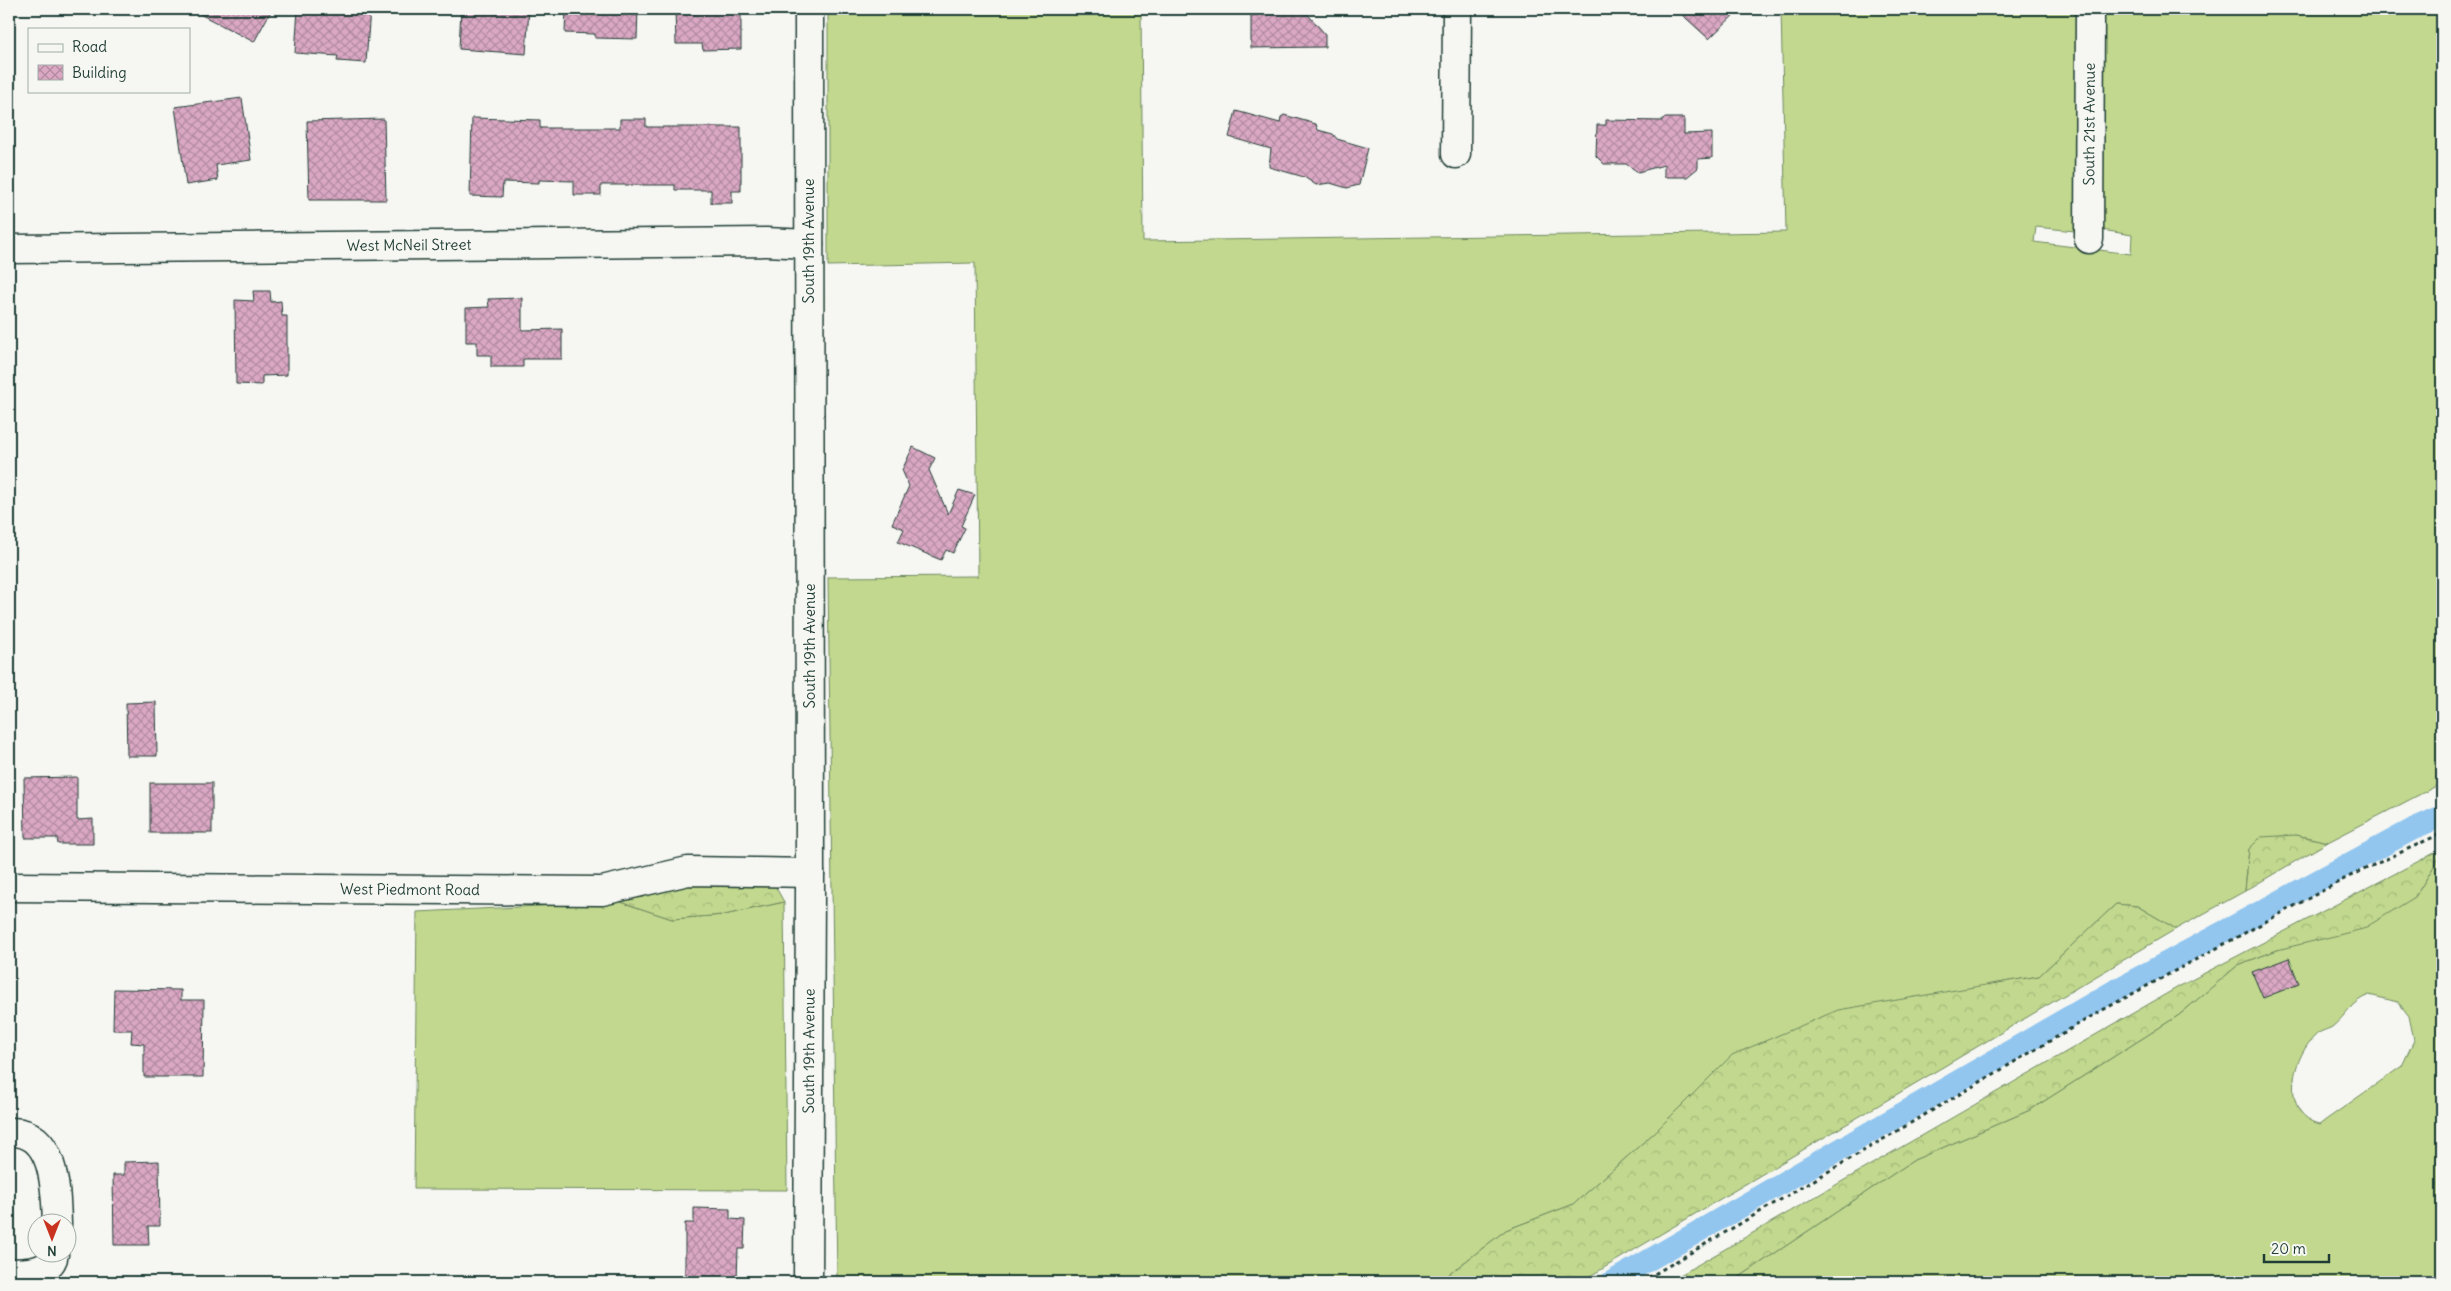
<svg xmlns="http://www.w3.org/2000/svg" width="2451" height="1291" font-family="Delius,sans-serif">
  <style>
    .grass { fill: #c1d88e; stroke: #708a61; fill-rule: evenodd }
    .forest { fill: url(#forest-crowns); stroke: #708a61 }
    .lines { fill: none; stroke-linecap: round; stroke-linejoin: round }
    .canal { stroke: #92c6ef; stroke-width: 22 }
    .building { fill: url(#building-cross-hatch); stroke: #1f3d34 }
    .minor-casing { stroke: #1f3d34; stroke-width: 31 }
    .path { stroke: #1f3d34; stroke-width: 3; stroke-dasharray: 4 4; stroke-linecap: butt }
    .minor { stroke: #f6f6f2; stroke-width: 28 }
    .labels { text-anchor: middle; stroke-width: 4; stroke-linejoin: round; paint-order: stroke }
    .street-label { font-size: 15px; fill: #1f3d34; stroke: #f6f6f2 }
  </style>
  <defs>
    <pattern id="forest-crowns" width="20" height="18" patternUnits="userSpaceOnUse" patternTransform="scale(1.25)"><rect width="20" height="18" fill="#c1d88e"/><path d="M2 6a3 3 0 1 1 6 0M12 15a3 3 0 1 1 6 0" fill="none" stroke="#a5ba7b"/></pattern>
    <pattern id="building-cross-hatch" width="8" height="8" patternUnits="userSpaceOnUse" patternTransform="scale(1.25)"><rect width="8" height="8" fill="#dba8c4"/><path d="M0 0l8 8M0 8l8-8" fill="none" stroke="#b18aa0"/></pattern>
  </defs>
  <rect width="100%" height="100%" fill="#f6f6f2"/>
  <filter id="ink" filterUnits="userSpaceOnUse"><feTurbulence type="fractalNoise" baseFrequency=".02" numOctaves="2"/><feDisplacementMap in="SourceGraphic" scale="10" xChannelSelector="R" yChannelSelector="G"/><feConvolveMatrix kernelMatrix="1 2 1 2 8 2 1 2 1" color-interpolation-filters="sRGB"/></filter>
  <g filter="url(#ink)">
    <!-- grass -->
    <g class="grass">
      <polygon points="828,9 1141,9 1143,241 1786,232 1781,9 2079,9 2075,231 2036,227 2034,242 2131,254 2132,235 2102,230 2102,9 2442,9 2442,783 2328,842 2296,835 2249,849 2245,891 2176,929 2137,906 2116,904 2039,976 1993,984 1655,1132 1574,1204 1506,1230 1439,1282 837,1282 828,577 978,576 975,263 828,266"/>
      <path d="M2442,853V1282H1732L1914,1160L2030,1110L2179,1015L2238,965L2415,897ZM2369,995L2398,1002L2409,1016L2414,1040L2402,1066L2320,1124C2280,1114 2291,1059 2315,1036C2319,1031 2327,1030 2332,1027C2347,1015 2350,1002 2369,995Z"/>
      <polygon points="621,902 672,919 724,915 784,902 787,1190 414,1189 417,912"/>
    </g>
    <!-- forest -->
    <g class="forest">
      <polygon points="2296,835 2328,842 2245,891 2249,849 2261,837"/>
      <polygon points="2442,849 2442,853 2415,897 2363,929 2277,950 2238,965 2179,1015 2030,1110 1914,1160 1732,1282 1668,1282 2180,986"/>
      <polygon points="693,884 774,884 784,902 724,915 672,919 621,902"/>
      <polygon points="2116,904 2137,906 2176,929 1580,1282 1439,1282 1506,1230 1574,1204 1655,1132 1732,1055 1838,1010 2039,976"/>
    </g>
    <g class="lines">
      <!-- canal -->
      <polyline class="canal" points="1611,1282 2112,992 2417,827 2442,816"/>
    </g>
    <!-- building -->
    <g class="building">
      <polygon points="190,9 272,9 254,42"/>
      <polygon points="298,9 370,9 366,63 337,61 338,56 295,53"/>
      <polygon points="461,9 529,9 526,54 459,49"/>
      <polygon points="566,9 638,9 637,39 595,38 595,34 565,33"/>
      <polygon points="675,9 741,9 741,49 703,50 702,44 676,44"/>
      <polygon points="1251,9 1303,9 1325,34 1325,47 1251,48"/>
      <polygon points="1676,9 1740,9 1709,39"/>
      <polygon points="242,98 251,160 216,165 218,180 186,185 175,107"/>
      <polygon points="1236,111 1280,123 1281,117 1284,115 1316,124 1318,130 1333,134 1337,139 1368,148 1359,185 1347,188 1330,183 1316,185 1304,177 1269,167 1271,149 1229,137"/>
      <polygon points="472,118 540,120 540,128 620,128 620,119 646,119 646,127 741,127 741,191 732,191 732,203 711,203 711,190 675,190 675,185 601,185 601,195 574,195 574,181 539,180 539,183 503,182 502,197 470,196"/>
      <polygon points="1666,118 1684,118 1684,134 1712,133 1712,158 1698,159 1698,168 1687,177 1664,177 1664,165 1638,172 1626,164 1604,164 1596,156 1597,125 1606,125 1606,120 1662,121 1662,119"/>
      <polygon points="384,119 386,200 309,200 307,121"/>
      <polygon points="253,291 270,291 271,302 281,301 282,316 287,316 287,375 262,376 262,385 236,384 235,300 254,301"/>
      <polygon points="522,298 522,330 562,329 562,359 523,359 523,367 491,367 491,355 477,355 477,342 466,342 466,308 489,307 488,299"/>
      <polygon points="913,447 935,458 929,470 948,514 959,490 975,495 961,526 965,528 953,553 946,550 941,560 898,542 904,529 892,524 909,486 902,470"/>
      <polygon points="156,702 157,756 127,756 126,703"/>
      <polygon points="77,777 77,820 93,819 93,844 58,844 57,838 25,838 24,778"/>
      <rect x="150" y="783" width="62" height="50"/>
      <polygon points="2289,958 2299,984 2263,998 2252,972"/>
      <polygon points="114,989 181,990 181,1000 204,1000 203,1077 144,1077 144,1044 131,1043 132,1030 113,1030"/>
      <polygon points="159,1161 160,1226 148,1226 149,1245 114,1245 113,1175 124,1175 124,1162"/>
      <polygon points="694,1208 730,1209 730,1219 745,1220 744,1249 738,1249 737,1279 685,1278 685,1223 694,1223"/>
    </g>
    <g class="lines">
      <!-- minor casing -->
      <g class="minor-casing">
        <g id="minor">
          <polyline points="1456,154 1457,9"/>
          <path id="s1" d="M2089,239L2090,9"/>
          <path id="s2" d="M9,249L766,242L809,244"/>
          <path id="s3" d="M9,887L602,891L688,871L810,873"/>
          <path d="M9,1132C55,1129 56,1189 57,1224"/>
          <path d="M9,1273C25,1273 51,1273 54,1254"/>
          <path id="s4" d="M808,1282L810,892L809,9"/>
        </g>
      </g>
      <!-- path -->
      <polyline class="path" points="1641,1282 2099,1012 2346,878 2442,833"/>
      <!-- minor -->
      <use href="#minor" class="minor"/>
    </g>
  </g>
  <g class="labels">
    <!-- street labels -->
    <g class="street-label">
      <text dy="5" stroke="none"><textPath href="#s1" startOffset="115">South 21st Avenue</textPath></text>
      <text transform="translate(809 241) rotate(-90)" y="5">South 19th Avenue</text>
      <text dy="5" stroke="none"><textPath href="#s2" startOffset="400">West McNeil Street</textPath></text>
      <text transform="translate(810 646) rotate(-90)" y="5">South 19th Avenue</text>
      <text dy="5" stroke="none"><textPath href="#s3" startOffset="401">West Piedmont Road</textPath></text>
      <text dy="5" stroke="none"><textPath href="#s4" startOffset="231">South 19th Avenue</textPath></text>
    </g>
  </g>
  <!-- margin -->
  <rect width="2451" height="1291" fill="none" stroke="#f6f6f2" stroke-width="30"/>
  <rect x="15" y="15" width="2421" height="1261" fill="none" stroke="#1f3d34" stroke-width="2" filter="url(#ink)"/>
  <!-- legend -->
  <rect x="28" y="28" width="162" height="65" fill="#f6f6f2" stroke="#a0aca6"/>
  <rect x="38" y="44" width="25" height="8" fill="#f6f6f2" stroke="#a0aca6"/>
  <text x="72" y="52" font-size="15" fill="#1f3d34">Road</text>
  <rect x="38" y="65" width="25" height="15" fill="url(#building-cross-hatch)" stroke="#a0aca6"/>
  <text x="72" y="78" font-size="15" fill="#1f3d34">Building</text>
  <!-- north arrow -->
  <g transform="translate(52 1238) rotate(180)"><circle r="24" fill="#f6f6f2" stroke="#a0aca6"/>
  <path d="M0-4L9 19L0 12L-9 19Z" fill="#c8321e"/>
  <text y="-8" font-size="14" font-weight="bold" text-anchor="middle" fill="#1f3d34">N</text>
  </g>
  <!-- scale -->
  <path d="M2264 1254v8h65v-8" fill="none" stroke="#1f3d34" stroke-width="2.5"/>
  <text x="2271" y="1254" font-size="15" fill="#1f3d34" stroke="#f6f6f2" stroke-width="4" paint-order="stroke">20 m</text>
</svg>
